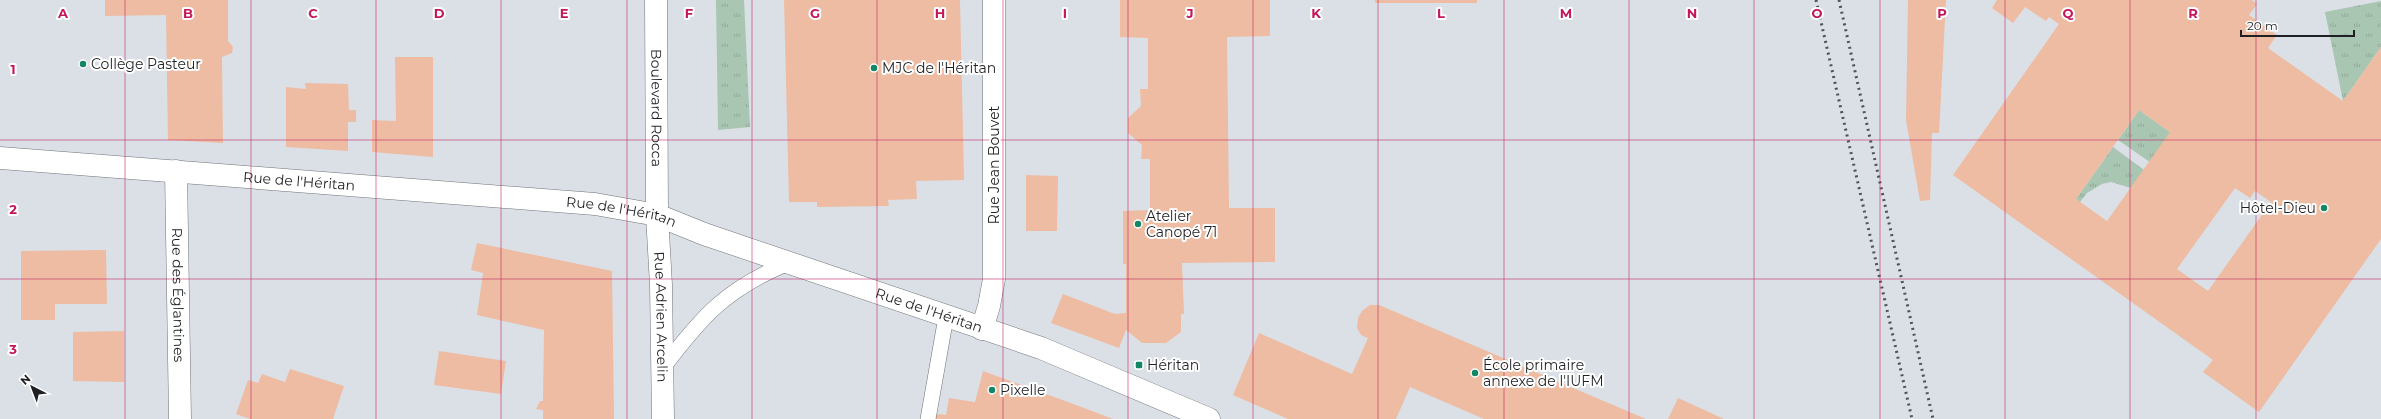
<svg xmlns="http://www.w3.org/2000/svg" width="2381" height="419" font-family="Montserrat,sans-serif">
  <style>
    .grass { fill: url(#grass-tufts) }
    .building { fill: #edbca2; fill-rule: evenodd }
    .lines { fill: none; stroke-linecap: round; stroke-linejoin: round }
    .service-casing { stroke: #6f7379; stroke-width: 16 }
    .minor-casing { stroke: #6f7379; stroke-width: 23 }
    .tertiary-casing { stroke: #6f7379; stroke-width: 23 }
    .service { stroke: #fff; stroke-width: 15 }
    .minor { stroke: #fff; stroke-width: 22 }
    .tertiary { stroke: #fff; stroke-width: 22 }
    .rail { stroke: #505256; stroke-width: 3; stroke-dasharray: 2 4; stroke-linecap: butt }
    .grid { fill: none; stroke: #c2185b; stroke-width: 1; stroke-opacity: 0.55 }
    .poi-dot { fill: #138665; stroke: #fff; stroke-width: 1.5 }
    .labels { text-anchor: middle; stroke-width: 4; stroke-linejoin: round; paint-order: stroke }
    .poi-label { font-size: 14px; fill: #1f2023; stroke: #fff; text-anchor: start }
    .street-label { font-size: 14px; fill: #1f2023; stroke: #fff }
    .grid-label { font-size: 13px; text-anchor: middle; font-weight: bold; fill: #c2185b; stroke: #fff; stroke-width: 4; stroke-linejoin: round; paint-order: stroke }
  </style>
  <defs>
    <pattern id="grass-tufts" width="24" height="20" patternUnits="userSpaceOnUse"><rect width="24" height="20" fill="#a8c6b1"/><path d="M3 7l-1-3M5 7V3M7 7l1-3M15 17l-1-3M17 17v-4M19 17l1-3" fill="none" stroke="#90aa98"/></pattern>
  </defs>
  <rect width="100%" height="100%" fill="#dbe0e7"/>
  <!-- grass -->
  <g class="grass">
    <polygon points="716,0 744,0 750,127 718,130"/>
    <polygon points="2381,1 2381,47 2343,101 2325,12"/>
    <polygon points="2139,110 2195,150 2157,167 2118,140"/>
    <polygon points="2113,147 2151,175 2148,183 2131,188 2111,182 2102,184 2087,193 2080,202 2076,199"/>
  </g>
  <!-- building -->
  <g class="building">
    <polygon points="105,0 228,0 228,41 233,47 232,53 222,57 223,143 168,140 166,15 105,16"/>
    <polygon points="784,0 960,0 964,180 916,181 917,199 888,200 889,206 817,207 817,202 789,202"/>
    <polygon points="1120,0 1270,0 1270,36 1227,37 1229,208 1275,208 1275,262 1182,263 1184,314 1181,314 1181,332 1166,343 1142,343 1126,330 1119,348 1051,323 1063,294 1115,314 1126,313 1126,264 1123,264 1123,211 1150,210 1150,159 1141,159 1142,145 1128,133 1128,118 1141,106 1140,89 1148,89 1148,38 1120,37"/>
    <rect x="1375" y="0" width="102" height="3"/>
    <polygon points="1908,0 1946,0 1939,133 1932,133 1930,200 1920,201 1906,120"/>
    <path d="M1997,0H2252L2257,4L2249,15L2277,35L2268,48L2343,101L2381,47V239L2259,412L2203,372L2213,360L1953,175L2059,24L2049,17L2046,21L2025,7L2013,23L1992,8ZM2139,110L2170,132L2107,221L2076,199ZM2235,188L2250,198L2255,191L2271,202L2208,291L2177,269Z"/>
    <polygon points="395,57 433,57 433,157 372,152 372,120 396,121"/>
    <polygon points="305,83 348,84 349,110 356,110 356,122 348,122 348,151 286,147 286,87 306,89"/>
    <polygon points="1026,175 1058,176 1057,231 1026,231"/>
    <polygon points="477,243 612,271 614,419 543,419 543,410 536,409 540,401 543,401 544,330 477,315 483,273 471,270"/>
    <polygon points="106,250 107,304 55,304 55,320 21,320 21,251"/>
    <polygon points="1370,305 1379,305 1646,419 1484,419 1410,387 1396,419 1288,419 1233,395 1259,333 1352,374 1368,338 1361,335 1357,328 1358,318 1362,311"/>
    <polygon points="124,331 124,382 73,381 73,332"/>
    <polygon points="439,351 506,361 501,394 434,385"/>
    <polygon points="290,369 344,386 333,419 250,419 236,414 248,380 258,383 262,374 285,382"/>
    <polygon points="983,371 1087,409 1113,419 930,419 931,413 946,415 949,398 975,402"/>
    <polygon points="1678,398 1724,419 1668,419"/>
  </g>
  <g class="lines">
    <!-- service casing -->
    <g class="service-casing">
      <g id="service">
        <path d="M662,369C702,316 726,289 788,263"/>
        <polyline points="928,419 946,317"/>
      </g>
    </g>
    <!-- minor casing -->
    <g class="minor-casing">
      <g id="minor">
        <path id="s1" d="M656,0L657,215L661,285L663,419"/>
        <path id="s2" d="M176,171L180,419"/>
        <polyline points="982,329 989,306 994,279 994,0"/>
      </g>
    </g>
    <!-- tertiary casing -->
    <g class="tertiary-casing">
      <g id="tertiary">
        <path id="s3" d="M0,158L595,204L657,215L704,234L1041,348L1209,419"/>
      </g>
    </g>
    <!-- service -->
    <use href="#service" class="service"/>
    <!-- minor -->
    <use href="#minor" class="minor"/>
    <!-- tertiary -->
    <use href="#tertiary" class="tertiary"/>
    <!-- rail -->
    <g class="rail">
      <polyline points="1816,0 1912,419"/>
      <polyline points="1839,0 1933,419"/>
    </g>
  </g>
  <!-- grid -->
  <path class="grid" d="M125,0V419M251,0V419M376,0V419M501,0V419M627,0V419M752,0V419M877,0V419M1003,0V419M1128,0V419M1253,0V419M1378,0V419M1504,0V419M1629,0V419M1754,0V419M1880,0V419M2005,0V419M2130,0V419M2256,0V419M0,140H2381M0,279H2381"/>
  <!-- markers -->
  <g class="poi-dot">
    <circle cx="83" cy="64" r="4"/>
    <circle cx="874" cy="68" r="4"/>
    <circle cx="2324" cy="208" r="4"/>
    <circle cx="1138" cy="224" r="4"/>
    <rect x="1135" y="361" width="8" height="8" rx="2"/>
    <circle cx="1475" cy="373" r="4"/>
    <circle cx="992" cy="390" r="4"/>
  </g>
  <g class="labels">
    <!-- poi labels -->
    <g class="poi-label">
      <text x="91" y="69">Collège Pasteur</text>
      <text x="882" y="73">MJC de l'Héritan</text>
      <text x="2316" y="213" text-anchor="end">Hôtel-Dieu</text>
      <text x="1146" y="221">Atelier<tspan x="1146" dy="16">Canopé 71</tspan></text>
      <text x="1147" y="370">Héritan</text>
      <text x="1483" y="370">École primaire<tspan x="1483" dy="16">annexe de l'IUFM</tspan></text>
      <text x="1000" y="395">Pixelle</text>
    </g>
    <!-- street labels -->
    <g class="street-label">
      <text dy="5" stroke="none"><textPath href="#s1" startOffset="108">Boulevard Rocca</textPath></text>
      <text transform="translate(994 165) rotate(-90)" y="5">Rue Jean Bouvet</text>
      <text dy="5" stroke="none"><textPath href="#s3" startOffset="300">Rue de l'Héritan</textPath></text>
      <text dy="5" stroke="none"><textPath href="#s3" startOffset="624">Rue de l'Héritan</textPath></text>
      <text dy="5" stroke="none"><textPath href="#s2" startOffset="124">Rue des Églantines</textPath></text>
      <text dy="5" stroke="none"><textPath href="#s3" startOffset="948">Rue de l'Héritan</textPath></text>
      <text dy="5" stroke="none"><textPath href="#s1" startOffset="317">Rue Adrien Arcelin</textPath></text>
    </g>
  </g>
  <g class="grid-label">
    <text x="63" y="18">A</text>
    <text x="188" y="18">B</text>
    <text x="313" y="18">C</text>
    <text x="439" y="18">D</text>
    <text x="564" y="18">E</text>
    <text x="689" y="18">F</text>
    <text x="815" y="18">G</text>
    <text x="940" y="18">H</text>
    <text x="1065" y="18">I</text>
    <text x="1190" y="18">J</text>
    <text x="1316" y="18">K</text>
    <text x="1441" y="18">L</text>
    <text x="1566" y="18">M</text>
    <text x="1692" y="18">N</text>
    <text x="1817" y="18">O</text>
    <text x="1942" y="18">P</text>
    <text x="2068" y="18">Q</text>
    <text x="2193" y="18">R</text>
    <text x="13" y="74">1</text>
    <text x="13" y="214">2</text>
    <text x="13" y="354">3</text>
  </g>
  <!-- north arrow -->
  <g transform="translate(32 387) rotate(318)" stroke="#ffffff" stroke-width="3" paint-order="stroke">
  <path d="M0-3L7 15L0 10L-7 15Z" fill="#1f2023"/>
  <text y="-6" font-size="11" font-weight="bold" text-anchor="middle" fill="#1f2023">N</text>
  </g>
  <!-- scale -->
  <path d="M2241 30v6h113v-6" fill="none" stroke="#1f2023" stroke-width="2"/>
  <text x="2247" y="30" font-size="12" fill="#1f2023" stroke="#ffffff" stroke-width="3" paint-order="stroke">20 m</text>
</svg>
